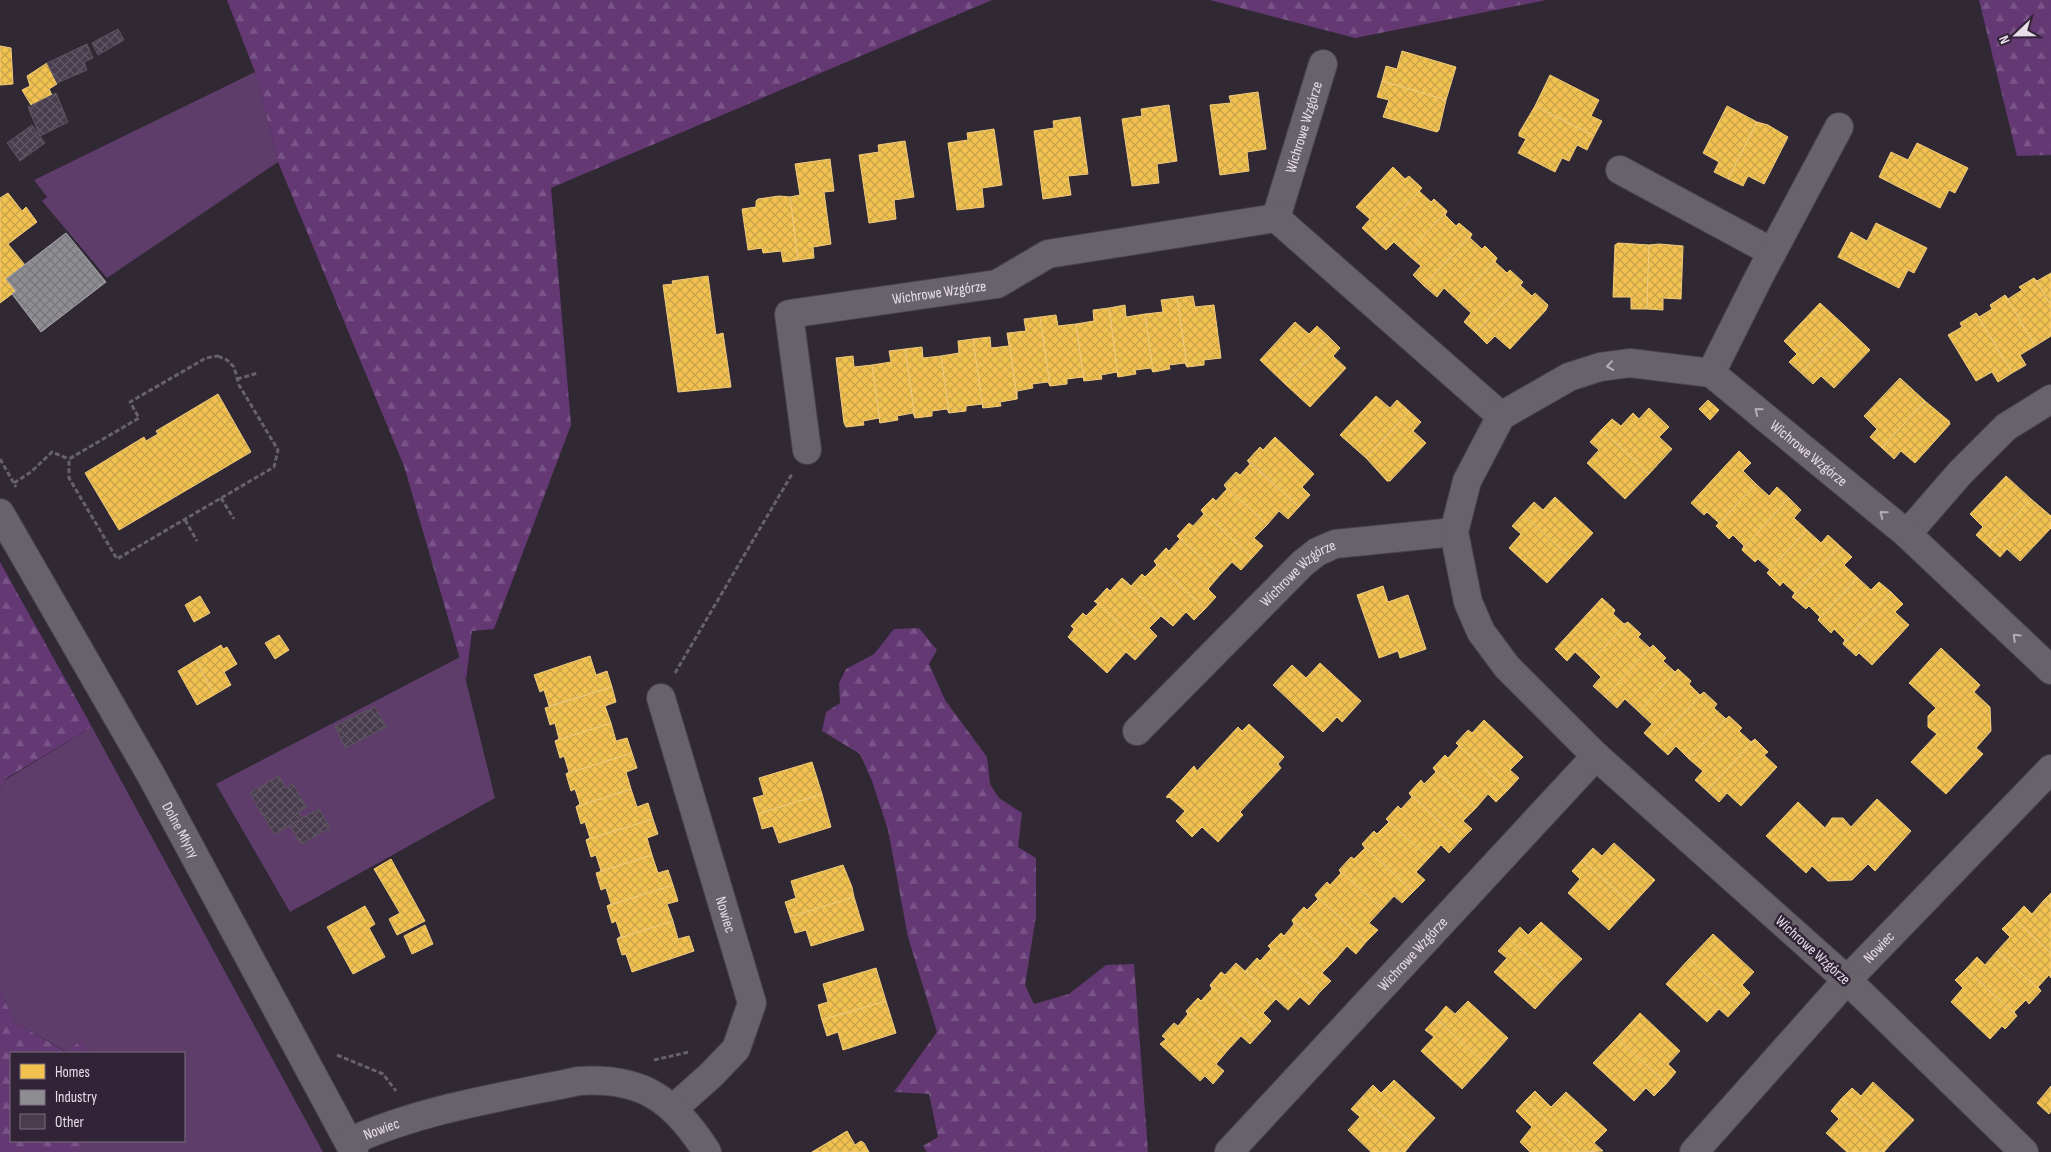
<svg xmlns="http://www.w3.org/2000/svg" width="2051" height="1152" font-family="'Sofia Sans Condensed',sans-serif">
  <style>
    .green { fill: #5f3d6b }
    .forest { fill: url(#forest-firs) }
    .homes { fill: url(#homes-cross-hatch); stroke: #efca7d }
    .industry { fill: url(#industry-cross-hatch); stroke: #a8a5ac }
    .building { fill: url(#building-cross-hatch); stroke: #5c555e }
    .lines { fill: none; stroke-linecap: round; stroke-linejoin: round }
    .minor-casing { stroke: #49434c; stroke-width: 30 }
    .path { stroke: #676169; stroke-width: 3; stroke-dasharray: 5 2.5; stroke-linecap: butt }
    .minor { stroke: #68626a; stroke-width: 28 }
    .oneway { stroke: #b4acb7 }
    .labels { text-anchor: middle; stroke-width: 5; stroke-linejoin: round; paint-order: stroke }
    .street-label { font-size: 15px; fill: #e7deea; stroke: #322437 }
  </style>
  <defs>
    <pattern id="forest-firs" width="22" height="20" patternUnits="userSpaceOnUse" patternTransform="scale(1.25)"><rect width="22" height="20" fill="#633873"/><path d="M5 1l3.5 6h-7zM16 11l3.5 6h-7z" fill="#795487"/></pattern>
    <pattern id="homes-cross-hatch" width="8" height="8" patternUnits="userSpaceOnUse" patternTransform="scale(1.25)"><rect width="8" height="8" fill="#f2c14e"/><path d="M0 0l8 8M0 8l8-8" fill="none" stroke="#c7a24c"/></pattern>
    <pattern id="industry-cross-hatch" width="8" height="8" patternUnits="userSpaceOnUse" patternTransform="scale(1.25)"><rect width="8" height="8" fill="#8d8d92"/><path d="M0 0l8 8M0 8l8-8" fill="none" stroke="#77777b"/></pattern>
    <pattern id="building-cross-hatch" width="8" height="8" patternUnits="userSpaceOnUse" patternTransform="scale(1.25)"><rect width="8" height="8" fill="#483c4d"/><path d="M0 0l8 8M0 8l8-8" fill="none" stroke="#625867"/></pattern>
  </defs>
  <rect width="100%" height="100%" fill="#302833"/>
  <!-- green -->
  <g class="green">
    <polygon points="255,72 278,162 107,278 42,201 47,197 34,180"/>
    <polygon points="460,657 495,798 290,912 216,784"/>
    <polygon points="92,727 323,1152 81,1152 79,1150 84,1141 184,1141 184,1053 90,1053 81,1042 67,1052 15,1022 0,991 0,789 5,780"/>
  </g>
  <!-- forest -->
  <g class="forest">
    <polygon points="227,0 992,0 551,188 571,425 494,629 472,631 466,680 404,466 278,162 255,72"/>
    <polygon points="1210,0 1546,0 1355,38"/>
    <polygon points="1979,0 2051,0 2051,155 2017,156"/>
    <polygon points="0,562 92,727 5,779 0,789"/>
    <polygon points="919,628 937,650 929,664 945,700 987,757 990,784 999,798 1022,813 1018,847 1036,858 1036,916 1025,985 1034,1004 1069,994 1106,965 1134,964 1148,1152 927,1152 923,1146 938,1137 929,1094 894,1092 937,1032 908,937 888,830 872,781 860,754 822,731 826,712 840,703 839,683 846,669 874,654 894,629"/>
    <polygon points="0,991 15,1022 66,1052 81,1041 90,1053 11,1053 11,1141 84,1141 80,1149 81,1152 0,1152"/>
  </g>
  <!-- homes -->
  <g class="homes">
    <polygon points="0,46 11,48 13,84 0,85"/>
    <polygon points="1402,51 1456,67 1446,100 1382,81 1386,66 1397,69"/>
    <polygon points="47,63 57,84 49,89 52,95 31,105 22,90 30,86 27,76"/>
    <polygon points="1550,75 1599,100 1591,116 1602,121 1594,136 1535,106"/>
    <polygon points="1382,81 1446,100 1439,130 1437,132 1383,117 1389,100 1377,97"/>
    <polygon points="1258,92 1266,149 1247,152 1249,171 1220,175 1210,105 1231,103 1229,96"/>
    <polygon points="1169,105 1177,161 1157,164 1159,183 1132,186 1122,119 1142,116 1141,109"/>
    <polygon points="1535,106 1594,136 1587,150 1577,145 1569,161 1562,158 1555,172 1518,153 1526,139 1519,136 1519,133"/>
    <polygon points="1727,106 1757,122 1728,179 1714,172 1719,162 1703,153"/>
    <polygon points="1080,117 1088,174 1068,176 1071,195 1043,199 1034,131 1054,128 1053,121"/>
    <polygon points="1757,122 1768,125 1788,137 1764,184 1748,176 1743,186 1728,179"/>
    <polygon points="994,129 1002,185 982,188 984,207 957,210 948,143 968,140 967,133"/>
    <polygon points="905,141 914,197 894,200 896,219 869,223 859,155 879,152 878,145"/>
    <polygon points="1917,143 1968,168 1955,193 1949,190 1940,208 1879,177 1891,152 1908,160"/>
    <polygon points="830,159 834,191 824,192 831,244 813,247 814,258 798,260 790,197 800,195 795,164"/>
    <polygon points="1393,167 1405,179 1409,176 1422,188 1374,239 1362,228 1370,219 1356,207"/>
    <polygon points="1422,188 1419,191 1431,202 1434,199 1447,211 1407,254 1394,242 1386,250 1374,239"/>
    <polygon points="8,193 22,211 26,207 37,222 8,244 25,265 6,279 16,291 0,303 0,198"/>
    <polygon points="779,196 790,197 798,260 783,262 781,251 763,253 762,248 748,250 742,209 756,207 756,201 758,199"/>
    <polygon points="1447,211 1445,215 1456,226 1459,223 1472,234 1424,286 1413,275 1421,266 1407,254"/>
    <polygon points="1876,223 1927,248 1914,273 1908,270 1899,288 1838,257 1851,232 1867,241"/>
    <polygon points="1472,234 1470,238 1482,249 1485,246 1497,258 1458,301 1444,288 1437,297 1424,286"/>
    <polygon points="1618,243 1649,245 1647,309 1631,309 1631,297 1613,297 1615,245"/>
    <polygon points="1659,244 1683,246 1681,299 1663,298 1663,310 1647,309 1649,245"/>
    <polygon points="1497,258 1495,262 1507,273 1510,270 1523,282 1476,333 1464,322 1471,313 1458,301"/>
    <polygon points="2051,273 2051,305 2034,278 2037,281"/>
    <polygon points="708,276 716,335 723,333 731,387 678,392 663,285 673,284 672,281"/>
    <polygon points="2034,278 2051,305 2051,336 2035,346 2005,295 2008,299 2022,290 2019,287"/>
    <polygon points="1523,282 1520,285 1532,296 1535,293 1548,305 1546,310 1510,349 1495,336 1487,344 1476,333"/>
    <polygon points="2005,295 2035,346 2020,355 2026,365 2012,373 1976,313 1979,317 1992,309 1990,305"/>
    <polygon points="1193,296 1195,307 1214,305 1221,358 1204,360 1204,365 1187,367 1177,298"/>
    <polygon points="1177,298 1187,367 1185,363 1169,365 1170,369 1153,372 1145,314 1163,312 1161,300"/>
    <polygon points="1820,303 1845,326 1801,373 1789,362 1797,354 1784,341"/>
    <polygon points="1125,305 1126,317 1145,314 1153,372 1151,368 1135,370 1136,374 1118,377 1109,308"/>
    <polygon points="1109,308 1118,377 1117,372 1101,375 1102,379 1084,381 1076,324 1094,321 1093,310"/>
    <polygon points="1976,313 2012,373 1998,382 1992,372 1976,381 1948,335 1962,327 1960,323"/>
    <polygon points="1056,315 1058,326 1076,324 1084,381 1083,377 1067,379 1067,384 1050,386 1040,317"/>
    <polygon points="1040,317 1050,386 1048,382 1032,384 1033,388 1017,391 1017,399 1008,333 1026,331 1024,319"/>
    <polygon points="1295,322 1309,334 1317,326 1329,337 1285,384 1260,360"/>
    <polygon points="1845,326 1870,350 1834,388 1821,376 1813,384 1801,373"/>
    <polygon points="1007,333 1008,333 1017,399 1000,402 1001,406 983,408 973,339 990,337 991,348 1009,346"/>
    <polygon points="1329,337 1340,348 1333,356 1346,368 1310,407 1285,384"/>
    <polygon points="973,339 983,408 982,404 966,406 966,411 949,413 941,356 959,353 958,341"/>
    <polygon points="922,347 923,358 941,356 949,413 947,409 932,411 932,416 915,418 905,349"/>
    <polygon points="905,349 915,418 913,413 897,416 898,420 880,423 872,365 891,362 889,351"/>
    <polygon points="853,356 854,367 872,365 880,423 879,418 863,421 864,425 846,427 844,423 836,358"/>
    <polygon points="1900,378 1925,401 1882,448 1870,437 1877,429 1864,416"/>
    <polygon points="218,394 251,452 119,530 85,473 144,437 146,441 158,434 156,431"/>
    <polygon points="1376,396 1390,408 1397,400 1409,411 1366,458 1340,435"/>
    <polygon points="1708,400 1719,410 1710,420 1699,409"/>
    <polygon points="1925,401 1949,421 1950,424 1915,463 1901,451 1894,459 1882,448"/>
    <polygon points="1649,408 1669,427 1659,437 1672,449 1649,474 1601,430 1612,419 1621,426 1633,413 1639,419"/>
    <polygon points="1409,411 1421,422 1413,431 1426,443 1390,481 1387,481 1366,458"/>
    <polygon points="1601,430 1649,474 1625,499 1587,463 1599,450 1590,442"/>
    <polygon points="1275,437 1314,474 1302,487 1310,495 1299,507 1248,460 1260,447 1263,450"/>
    <polygon points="1739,451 1751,463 1743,471 1756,484 1716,526 1719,523 1707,512 1704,515 1691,503"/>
    <polygon points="1247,460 1299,507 1288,519 1279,511 1267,525 1224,485 1236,472 1240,475 1250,464"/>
    <polygon points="2006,476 2031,499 1988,546 1976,535 1983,527 1970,514"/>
    <polygon points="1756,484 1769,496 1777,487 1789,498 1742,550 1744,546 1733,535 1729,539 1716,526"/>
    <polygon points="1224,485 1267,525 1254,538 1263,546 1252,558 1201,510 1213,498 1216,501 1227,489"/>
    <polygon points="1555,497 1593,533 1570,558 1523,514 1534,502 1543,510"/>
    <polygon points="1789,498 1801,510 1794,518 1807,530 1767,573 1770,570 1758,559 1755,562 1742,550"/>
    <polygon points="2031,499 2051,516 2051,528 2020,561 2007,549 2000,557 1988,546"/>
    <polygon points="1201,510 1252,558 1241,570 1232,562 1220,575 1177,536 1189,523 1193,526 1204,514"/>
    <polygon points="1523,514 1570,558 1547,583 1509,548 1521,534 1512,526"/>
    <polygon points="1807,530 1821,543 1828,535 1840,546 1792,597 1795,593 1783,582 1780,586 1767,573"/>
    <polygon points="1177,536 1220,575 1208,589 1216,597 1205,609 1154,561 1166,548 1169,551 1180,539"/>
    <polygon points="1840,546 1852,557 1844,565 1858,578 1818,620 1820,617 1809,606 1806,609 1792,597"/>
    <polygon points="1154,561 1205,609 1194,620 1186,612 1173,626 1122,578 1131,586 1142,574 1145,577 1157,565"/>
    <polygon points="1122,578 1173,626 1161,616 1149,628 1157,636 1146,648 1095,601 1107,588 1110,591"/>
    <polygon points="1858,578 1871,590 1879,582 1891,592 1843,644 1845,640 1834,629 1831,633 1818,620"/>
    <polygon points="1383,586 1388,602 1408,595 1426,649 1400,658 1398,651 1379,658 1357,595"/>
    <polygon points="1891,592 1903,604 1895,612 1909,625 1872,665 1859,653 1856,656 1843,644"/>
    <polygon points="200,596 210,613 194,622 185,605"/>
    <polygon points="1602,598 1615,610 1613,614 1624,624 1628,622 1588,664 1575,652 1567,661 1555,649"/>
    <polygon points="1094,601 1095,601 1146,648 1135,660 1126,652 1107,673 1068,637 1074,629 1071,626 1083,613 1086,616 1098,604"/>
    <polygon points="1628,622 1641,634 1638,637 1650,648 1653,645 1605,697 1593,686 1601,677 1588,664"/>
    <polygon points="279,635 289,650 275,659 265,643"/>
    <polygon points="221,645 223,649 227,647 237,664 224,672 231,685 214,695 196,660"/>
    <polygon points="1653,645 1666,658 1663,661 1675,672 1678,669 1639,712 1625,699 1617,708 1605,697"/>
    <polygon points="1941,648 1980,685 1974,692 1990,707 1991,731 1976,748 1983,754 1946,794 1911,762 1937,734 1928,727 1928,716 1936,708 1909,683"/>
    <polygon points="590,656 596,675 607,671 612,687 549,706 544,690 540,692 534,675"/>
    <polygon points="196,660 214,695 197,705 178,671"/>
    <polygon points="1320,663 1361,701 1342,722 1337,717 1323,732 1273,685 1292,665 1306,678"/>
    <polygon points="1678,669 1691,681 1689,684 1700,695 1704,692 1656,744 1644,733 1652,724 1639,712"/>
    <polygon points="612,687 616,702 605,706 611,723 555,741 559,739 555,723 550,725 545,708"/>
    <polygon points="1704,692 1717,704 1714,708 1726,719 1729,716 1689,759 1676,746 1668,755 1656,744"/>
    <polygon points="1729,716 1742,728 1739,731 1751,742 1755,739 1707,791 1695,780 1703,771 1689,759"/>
    <polygon points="1484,720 1523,757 1510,770 1519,778 1508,790 1456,743 1468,730 1472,733"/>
    <polygon points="611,723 616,741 627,738 632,753 566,774 569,772 564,756 560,758 555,741"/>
    <polygon points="1249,724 1284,757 1278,764 1281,768 1240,812 1243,815 1218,842 1202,827 1192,837 1176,821 1185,811 1169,797 1168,798 1166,797 1194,766 1197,771 1238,727 1242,731"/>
    <polygon points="1755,739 1768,752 1764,755 1777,767 1741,806 1727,793 1719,802 1707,791"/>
    <polygon points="1456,743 1508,790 1496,802 1488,794 1476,808 1433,768 1445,755 1448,758 1459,746"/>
    <polygon points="632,753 637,768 626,772 631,789 576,807 580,804 575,789 571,791 566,774"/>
    <polygon points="812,762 822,794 758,814 753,798 764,795 759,778"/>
    <polygon points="1433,768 1476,808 1463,821 1472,829 1460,841 1409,793 1421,780 1424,784 1436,772"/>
    <polygon points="631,789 637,807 648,803 653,819 586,840 590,838 585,822 581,824 576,807"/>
    <polygon points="1409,793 1460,841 1449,853 1441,845 1429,858 1386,819 1398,806 1401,809 1412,797"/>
    <polygon points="822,794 831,827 779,843 773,826 762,829 758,814"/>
    <polygon points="1877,799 1911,831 1875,871 1868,864 1852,880 1828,881 1812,866 1806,873 1766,836 1798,802 1825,828 1832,818 1843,818 1851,827"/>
    <polygon points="653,819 658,834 647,838 652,855 601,871 596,855 591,857 586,840"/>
    <polygon points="1386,819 1429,858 1416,872 1425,880 1413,892 1362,844 1374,831 1377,834 1389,822"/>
    <polygon points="1614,843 1655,880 1632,905 1582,860 1593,848 1602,856"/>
    <polygon points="1362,844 1413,892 1402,903 1394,896 1382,909 1339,870 1351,857 1354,859 1365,848"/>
    <polygon points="652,855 658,873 668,870 673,885 607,906 611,904 606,888 601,890 596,873"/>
    <polygon points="391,859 425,921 397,935 389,919 400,913 374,869"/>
    <polygon points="1582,860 1632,905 1609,930 1568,893 1580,879 1572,871"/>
    <polygon points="843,865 852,887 854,897 790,917 785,902 796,898 791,881"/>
    <polygon points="1339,870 1382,909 1369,923 1378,930 1366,942 1315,895 1327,882 1330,885 1341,873"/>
    <polygon points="673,885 678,901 667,904 673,921 617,939 621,936 616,921 612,923 607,906"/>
    <polygon points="2051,893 2051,906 2044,900"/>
    <polygon points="1315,895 1366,942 1356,954 1347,946 1335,960 1292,920 1304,907 1307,910 1318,899"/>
    <polygon points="854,897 864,930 811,946 806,930 795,933 790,917"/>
    <polygon points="2044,900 2051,906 2051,953 2013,918 2024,906 2032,914"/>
    <polygon points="365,906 375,924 369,928 385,957 353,974 327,927"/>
    <polygon points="2013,918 2051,953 2051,978 2049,975 2038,987 2041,991 1997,951 2010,937 2002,929"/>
    <polygon points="1292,920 1335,960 1322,973 1331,981 1319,993 1268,946 1281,933 1284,936 1294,924"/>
    <polygon points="673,921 678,939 689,936 694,951 632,972 626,954 622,955 617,939"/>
    <polygon points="1541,922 1582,959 1558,984 1509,939 1520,927 1528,935"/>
    <polygon points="425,925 433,944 412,954 404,936"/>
    <polygon points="1713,934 1754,972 1742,985 1750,993 1739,1005 1689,959"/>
    <polygon points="1509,939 1558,984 1535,1009 1494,972 1507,958 1498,951"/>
    <polygon points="1268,946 1319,993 1309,1005 1300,997 1288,1010 1245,971 1257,958 1260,961 1271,949"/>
    <polygon points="1997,951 2041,991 2029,1004 2026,1000 2014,1012 2017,1016 1966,969 1977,957 1985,965"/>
    <polygon points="1689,959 1739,1005 1728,1017 1719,1009 1707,1022 1666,984"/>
    <polygon points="1236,963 1276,999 1263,1013 1271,1021 1260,1033 1210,985 1221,972 1225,975"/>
    <polygon points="876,968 886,1001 822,1020 818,1005 828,1002 823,984"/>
    <polygon points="1966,969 2017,1016 2005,1029 2002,1026 1990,1039 1951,1002 1963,988 1955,980"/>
    <polygon points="1210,985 1260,1033 1250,1044 1241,1036 1228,1050 1186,1011 1198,998 1201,1001 1212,989"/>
    <polygon points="886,1001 896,1033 843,1050 838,1032 827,1036 822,1020"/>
    <polygon points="1468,1001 1508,1038 1485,1064 1436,1018 1446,1006 1455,1014"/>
    <polygon points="1186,1011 1228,1050 1216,1064 1224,1071 1213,1084 1205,1076 1200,1081 1160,1044 1166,1039 1162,1036 1174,1023 1178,1026 1188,1014"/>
    <polygon points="1640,1013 1680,1051 1668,1064 1676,1072 1666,1084 1617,1038"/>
    <polygon points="1436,1018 1485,1064 1462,1089 1421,1051 1434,1037 1425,1030"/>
    <polygon points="1617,1038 1666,1084 1654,1096 1646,1088 1634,1101 1593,1063"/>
    <polygon points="1394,1080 1435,1118 1412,1143 1362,1097 1373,1085 1381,1093"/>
    <polygon points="1873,1082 1914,1120 1890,1145 1841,1099 1852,1088 1861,1096"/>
    <polygon points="2051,1086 2051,1111 2049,1114 2037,1103"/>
    <polygon points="1535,1091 1551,1107 1566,1092 1607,1130 1594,1143 1603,1151 1580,1152 1525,1101"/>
    <polygon points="1362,1097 1412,1143 1405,1152 1371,1152 1348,1130 1360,1117 1351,1109"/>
    <polygon points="1841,1099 1890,1145 1884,1152 1847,1152 1826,1133 1839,1119 1831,1111"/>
    <polygon points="1525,1101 1543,1117 1580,1152 1530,1152 1520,1142 1532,1127 1516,1111"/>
    <polygon points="847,1131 855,1145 861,1141 864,1143 869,1152 812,1152"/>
  </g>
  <!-- industry -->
  <polygon class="industry" points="66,233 106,282 41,332 12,294 16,291 6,279"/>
  <!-- building -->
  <g class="building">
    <polygon points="118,29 124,40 98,55 92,43"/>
    <polygon points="87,44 93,58 84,62 87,70 57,83 47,63"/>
    <polygon points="56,93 68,122 40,136 28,107"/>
    <polygon points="32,125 45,143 20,161 7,143"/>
    <polygon points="375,707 386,727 345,748 335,726"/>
    <polygon points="279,776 286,788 293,784 306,807 298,812 302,819 274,834 250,793"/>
    <polygon points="319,809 330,828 301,844 290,825"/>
  </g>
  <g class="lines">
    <!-- minor casing -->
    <g class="minor-casing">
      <g id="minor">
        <polyline points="1620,170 1772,252"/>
        <path id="s1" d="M1276,218L1323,64"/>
        <polyline points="1711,373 1759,277 1839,127"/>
        <path id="s2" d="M807,450L789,314L997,284L1048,254L1276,218L1501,416"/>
        <path id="s3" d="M0,513L151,775L354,1152"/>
        <polyline points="1907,534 1960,473 2006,427 2051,399"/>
        <path id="s4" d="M661,698L752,1003L736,1049L711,1075L674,1108"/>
        <path id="s5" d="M1137,731L1303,563L1317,552L1335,544L1454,532"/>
        <path id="s6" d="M349,1142C421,1109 502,1097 579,1081C643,1077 674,1100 707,1152"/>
        <path id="s7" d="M1229,1152L1596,756"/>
        <path id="s8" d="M1694,1152L1847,980L2051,769"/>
        <path id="s9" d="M2024,1152L1847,980L1596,756L1507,667L1481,632L1468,602L1454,532L1467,481L1501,416L1569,377L1600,367L1630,363L1711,373L1907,534L2051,670"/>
      </g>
    </g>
    <!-- path -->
    <g class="path">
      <polygon points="218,356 227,360 234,367 239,385 278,450 274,467 117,559 69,478 69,459 139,418 130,402 206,358"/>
      <polyline points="237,379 258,373"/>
      <polyline points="0,459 16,487"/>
      <polyline points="14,483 31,472 52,452 69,459"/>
      <polyline points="221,498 234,519"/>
      <polyline points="185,520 197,541"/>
      <polyline points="675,673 792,474"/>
      <polyline points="337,1055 383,1074 396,1091"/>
      <polyline points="654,1060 689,1052"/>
    </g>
    <!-- minor -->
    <use href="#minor" class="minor"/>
  </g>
  <!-- one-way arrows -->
  <defs><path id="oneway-chevron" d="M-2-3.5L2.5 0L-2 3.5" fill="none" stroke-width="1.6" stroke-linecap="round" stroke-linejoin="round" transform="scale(1.25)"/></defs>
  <g class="oneway">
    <use href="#oneway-chevron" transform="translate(1610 366) rotate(172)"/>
    <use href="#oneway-chevron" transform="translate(1758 411) rotate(-141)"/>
    <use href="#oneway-chevron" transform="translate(1883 514) rotate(-141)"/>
    <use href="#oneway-chevron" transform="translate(2016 637) rotate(-137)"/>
  </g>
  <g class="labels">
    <!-- street labels -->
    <g class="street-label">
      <text dy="5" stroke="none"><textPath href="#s1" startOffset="95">Wichrowe Wzgórze</textPath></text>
      <text dy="5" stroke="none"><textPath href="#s2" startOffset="289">Wichrowe Wzgórze</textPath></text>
      <text dy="5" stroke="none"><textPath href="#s9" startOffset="1332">Wichrowe Wzgórze</textPath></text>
      <text dy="5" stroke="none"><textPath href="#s5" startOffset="226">Wichrowe Wzgórze</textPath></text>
      <text dy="5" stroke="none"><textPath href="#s3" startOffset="365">Dolne Młyny</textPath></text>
      <text dy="5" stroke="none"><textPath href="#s4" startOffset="226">Nowiec</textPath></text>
      <text dy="5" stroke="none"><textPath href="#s8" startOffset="276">Nowiec</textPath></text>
      <text transform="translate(1813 950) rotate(42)" y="5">Wichrowe Wzgórze</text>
      <text dy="5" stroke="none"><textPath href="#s7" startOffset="270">Wichrowe Wzgórze</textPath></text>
      <text dy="5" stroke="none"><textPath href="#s6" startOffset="35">Nowiec</textPath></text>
    </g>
  </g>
  <!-- legend -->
  <rect x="10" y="1052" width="175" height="90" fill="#322437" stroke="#7a6e7f"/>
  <rect x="20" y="1064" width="25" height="15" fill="#f2c14e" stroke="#7a6e7f"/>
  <text x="55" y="1077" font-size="15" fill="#e7deea">Homes</text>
  <rect x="20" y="1090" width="25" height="15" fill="#8d8d92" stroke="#7a6e7f"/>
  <text x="55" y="1102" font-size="15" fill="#e7deea">Industry</text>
  <rect x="20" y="1114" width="25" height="15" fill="#483c4d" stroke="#7a6e7f"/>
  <text x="55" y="1127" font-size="15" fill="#e7deea">Other</text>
  <!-- north arrow -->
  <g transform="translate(2016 35) rotate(248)" stroke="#322437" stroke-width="4" paint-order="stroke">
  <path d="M0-4L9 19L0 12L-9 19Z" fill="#e7deea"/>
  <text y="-8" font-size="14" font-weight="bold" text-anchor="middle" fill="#e7deea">N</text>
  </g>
</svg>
